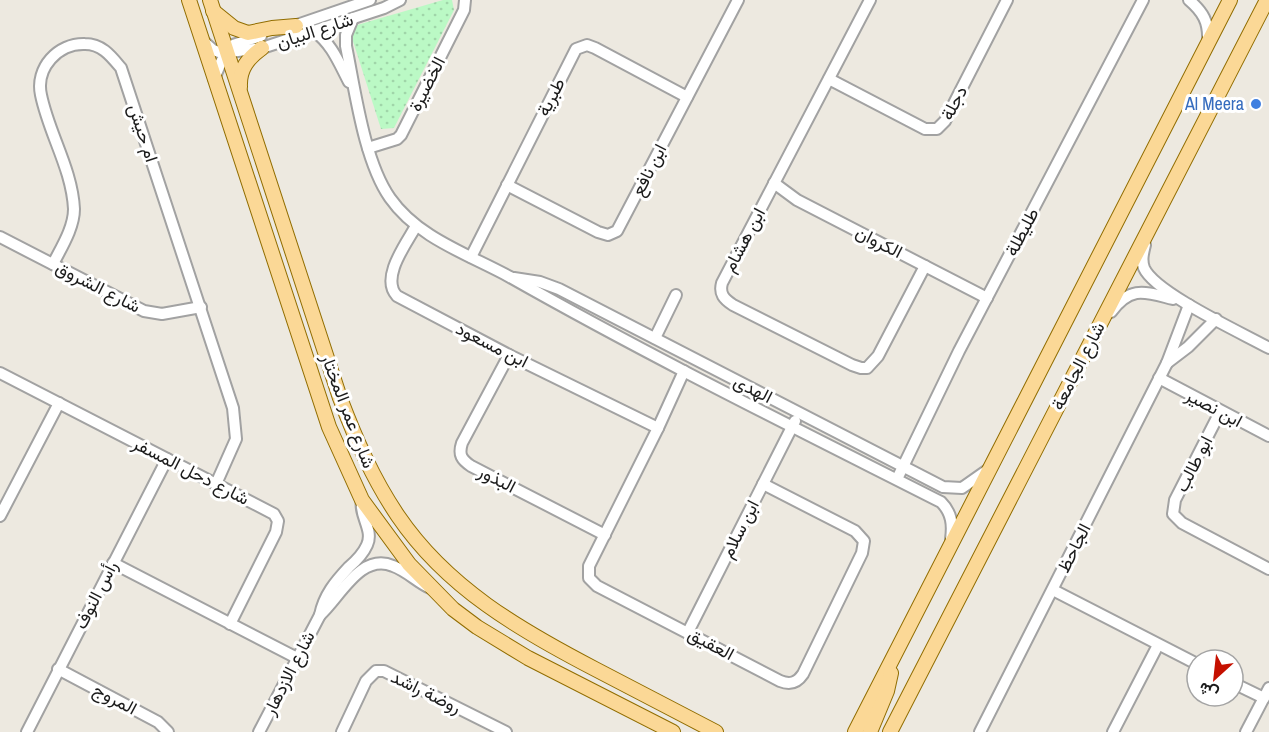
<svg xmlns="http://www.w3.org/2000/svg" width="1269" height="732" font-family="'Archivo Narrow',Vazirmatn,sans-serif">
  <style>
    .park { fill: url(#park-dots) }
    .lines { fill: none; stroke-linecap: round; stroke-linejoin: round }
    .minor-casing { stroke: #a2a2a2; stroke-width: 14 }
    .major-casing { stroke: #916d00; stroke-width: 16 }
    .minor { stroke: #fff; stroke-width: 10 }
    .major { stroke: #fbd896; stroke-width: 14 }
    .shop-dot { fill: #3f7fe0; stroke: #fff; stroke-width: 2 }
    .labels { text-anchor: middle; stroke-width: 6; stroke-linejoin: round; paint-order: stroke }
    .street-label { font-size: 18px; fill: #1b1b1b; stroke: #fff }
    .shop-label { font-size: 18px; fill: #366cbe; stroke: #fff; text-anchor: end }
  </style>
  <defs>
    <pattern id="park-dots" width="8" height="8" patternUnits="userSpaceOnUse" patternTransform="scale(1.5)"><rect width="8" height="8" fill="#bbf9c5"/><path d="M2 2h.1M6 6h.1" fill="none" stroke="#a0d5a9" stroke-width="1.8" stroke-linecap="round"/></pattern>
  </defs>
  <rect width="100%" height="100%" fill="#ede9e0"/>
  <!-- park -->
  <polygon class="park" points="443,0 452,0 454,10 394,128 381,129 352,38 357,25"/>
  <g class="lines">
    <!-- minor casing -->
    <g class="minor-casing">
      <g id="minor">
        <path d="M870,0L722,283C719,294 724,299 733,305L852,365L861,368H867L878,356L925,266"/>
        <path d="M1189,0C1203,12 1209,22 1208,41"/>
        <path d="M353,18L346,35V46C355,90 364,161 390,198C418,238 468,254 510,277C651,357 797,429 941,502C952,513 953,525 951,539"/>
        <polyline points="291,27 370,0"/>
        <path d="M314,31C332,44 339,63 349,82"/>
        <polyline points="203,41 213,50 222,53 262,48 384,8 400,0"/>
        <polyline points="214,79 221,62 233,45 261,36"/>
        <polyline points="829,79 925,129 937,129 945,121 1007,0"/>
        <polyline points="368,148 397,139 401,135 464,10 465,0"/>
        <polyline points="774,183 797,200 987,298"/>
        <polyline points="507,185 598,232 608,235 617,231 738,0"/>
        <path d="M416,226C406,244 380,278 397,296L509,355L658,428"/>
        <polyline points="0,237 144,311 162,314 201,307"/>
        <path d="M1145,245C1143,253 1141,260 1144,268C1155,293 1242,333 1269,348"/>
        <polyline points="471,257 576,49 587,45 595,48 687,97"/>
        <path d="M53,264C61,248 74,228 74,209C72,169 49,134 41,95C35,68 58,43 85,44C102,44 111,56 121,68L233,408L236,439L216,484"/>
        <polyline points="514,278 540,282 559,289 943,487 962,488 989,469"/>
        <path d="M1111,312C1131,285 1145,292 1173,299"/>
        <polyline points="655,338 676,295"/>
        <path d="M509,355L462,443C458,455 462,460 471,466L605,535"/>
        <polyline points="1167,363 1188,347 1216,319"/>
        <path d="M684,371L658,428L589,566V578L597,586L780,681C790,685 797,683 803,674L862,553L864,541L855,531L763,484"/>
        <polyline points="0,373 274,514 278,521 276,532 230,624"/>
        <polyline points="1159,378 1269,436"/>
        <polyline points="1220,412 1175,500 1173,514 1182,523 1269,569"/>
        <polyline points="897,479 959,351 1143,0"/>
        <polyline points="0,516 59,403"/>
        <polyline points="113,563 297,658"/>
        <polyline points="1053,590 1197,664"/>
        <path d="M320,615C340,597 361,552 393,566C407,571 417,582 430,588"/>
        <polyline points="688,632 795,421"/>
        <polyline points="58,669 158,722 168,732"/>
        <polyline points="1233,683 1264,698"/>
        <polyline points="27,732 167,459"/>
        <path d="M259,732L320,615C324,595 335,582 349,567C356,561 363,554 367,545C374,530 359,516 362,500"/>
        <polyline points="342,732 366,681 376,671 384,671 506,732"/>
        <polyline points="980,732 1167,363 1189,305"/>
        <polyline points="1113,732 1158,645"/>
        <polyline points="1246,732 1269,688"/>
      </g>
    </g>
    <!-- major casing -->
    <g class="major-casing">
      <g id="major">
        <polyline points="189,0 329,427 362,500 409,564 453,609 477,627 528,658 673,732"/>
        <path d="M210,0L340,398C356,440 373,479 398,516C447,588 520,630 595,669C635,690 676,711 716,732"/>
        <polyline points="213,11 234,28 248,33 272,28 296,26"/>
        <path d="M240,87C239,69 248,58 262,48"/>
        <polyline points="855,732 1230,0"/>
        <polyline points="870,732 887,691 891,673"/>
        <polyline points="890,732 1267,0"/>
      </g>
    </g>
    <!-- minor -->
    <use href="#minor" class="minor"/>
    <!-- major -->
    <use href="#major" class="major"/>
  </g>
  <!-- markers -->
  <circle class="shop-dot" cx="1256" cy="104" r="6"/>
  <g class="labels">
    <!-- street labels -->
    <g class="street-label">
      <text transform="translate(315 31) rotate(-18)" y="6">شارع البيان</text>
      <text transform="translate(427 84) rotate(-63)" y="6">الخضيرة</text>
      <text transform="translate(551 97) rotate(-63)" y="6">طبرية</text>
      <text transform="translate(954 103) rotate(-62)" y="6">دجلة</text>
      <text transform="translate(143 133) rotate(72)" y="6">ام حيش</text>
      <text transform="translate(649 170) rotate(-63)" y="6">ابن نافع</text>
      <text transform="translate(1022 232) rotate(-62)" y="6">طليطلة</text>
      <text transform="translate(744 240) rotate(-62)" y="6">ابن هشام</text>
      <text transform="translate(879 242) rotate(27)" y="6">الكروان</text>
      <text transform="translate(98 287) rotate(27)" y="6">شارع الشروق</text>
      <text transform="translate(492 345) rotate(27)" y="6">ابن مسعود</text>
      <text transform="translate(1078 366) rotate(-63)" y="6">شارع الجامعة</text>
      <text transform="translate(753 389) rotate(27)" y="6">الهدى</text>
      <text transform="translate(1214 408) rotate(28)" y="6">ابن نصير</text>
      <text transform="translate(348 411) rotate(69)" y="6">شارع عمر المختار</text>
      <text transform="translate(1194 464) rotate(-63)" y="6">ابو طالب</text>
      <text transform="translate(191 471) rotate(27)" y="6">شارع دحل المسفر</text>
      <text transform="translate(497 479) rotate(27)" y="6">البذور</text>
      <text transform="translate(740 529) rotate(-63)" y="6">ابن سلام</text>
      <text transform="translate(1074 548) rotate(-63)" y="6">الجاحظ</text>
      <text transform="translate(96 595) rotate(-63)" y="6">رأس النوف</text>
      <text transform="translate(711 644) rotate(28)" y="6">العقيق</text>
      <text transform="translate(289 673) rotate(-63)" y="6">شارع الازدهار</text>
      <text transform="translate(426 692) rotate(26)" y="6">روضة راشد</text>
      <text transform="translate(115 699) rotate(28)" y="6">المروج</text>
    </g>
    <!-- shop labels -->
    <g class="shop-label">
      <text x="1244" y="110">Al Meera</text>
    </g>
  </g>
  <!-- north arrow -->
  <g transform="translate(1215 678) rotate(207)"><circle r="28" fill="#ffffff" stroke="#a4a4a4" stroke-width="1.5"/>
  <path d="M0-4.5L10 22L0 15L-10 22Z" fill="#c51000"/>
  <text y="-9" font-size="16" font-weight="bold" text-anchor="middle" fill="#1b1b1b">ش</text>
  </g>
</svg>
